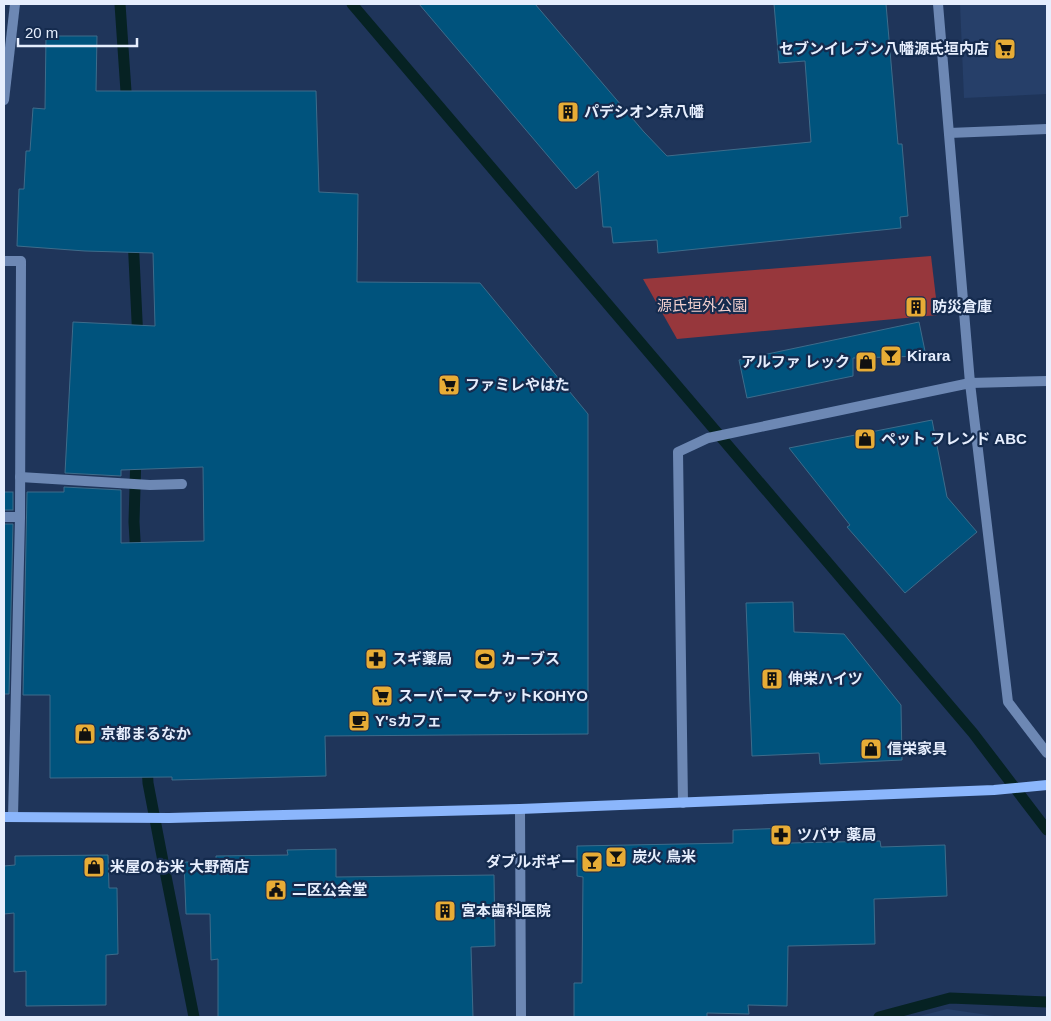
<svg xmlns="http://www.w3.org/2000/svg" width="1051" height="1021" font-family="Arial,'Noto Sans JP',sans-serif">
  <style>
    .built { fill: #263f69 }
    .green { fill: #97373c }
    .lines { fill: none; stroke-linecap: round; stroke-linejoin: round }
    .stream { stroke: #062223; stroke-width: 11 }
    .building { fill: #00537d; stroke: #3e6c8b }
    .lane { stroke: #6d88b4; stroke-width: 10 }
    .street { stroke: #6d88b4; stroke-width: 10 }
    .secondary { stroke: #8bb6fc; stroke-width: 10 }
    .labels { text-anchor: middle; stroke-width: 4.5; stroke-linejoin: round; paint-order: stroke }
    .poi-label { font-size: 15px; font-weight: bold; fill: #e6eefd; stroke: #152b4e; text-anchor: start }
    .park-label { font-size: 15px; fill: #f0cecd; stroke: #152b4e }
  </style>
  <rect width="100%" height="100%" fill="#1f355a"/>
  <!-- built -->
  <g class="built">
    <polygon points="960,4 1047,4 1047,94 964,98"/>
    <polygon points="947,1009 1001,1017 916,1017"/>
  </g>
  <!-- green -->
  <polygon class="green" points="931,256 938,315 677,339 643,279"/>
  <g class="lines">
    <!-- stream -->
    <g class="stream">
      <polyline points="120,4 127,106"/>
      <polyline points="352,4 973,733 1047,830"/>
      <polyline points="133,237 138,341"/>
      <polyline points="136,558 134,522 136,454"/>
      <polyline points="147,764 148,783 162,856 194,1017"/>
      <polyline points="879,1017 950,998 1047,1002"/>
    </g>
  </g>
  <!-- building -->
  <g class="building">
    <polygon points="419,4 535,4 644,132 667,156 811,142 805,61 779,63 774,4 886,4 898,144 902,144 908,216 900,217 901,228 658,253 657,240 613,243 611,227 603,227 598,171 576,189"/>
    <polygon points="46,36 97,36 96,91 316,91 319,192 358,194 357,282 480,283 588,414 588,734 325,736 326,776 172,780 172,777 50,778 50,695 23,695 27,492 64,492 64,487 121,490 121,543 204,541 203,467 121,470 121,476 65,473 73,322 155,326 153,253 85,251 17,246 19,189 24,189 26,151 30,151 33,108 45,109"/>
    <polygon points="919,322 926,356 853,358 853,376 747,398 739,360"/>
    <polygon points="932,420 947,497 977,532 905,593 847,527 850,525 789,448"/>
    <rect x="4" y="492" width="9" height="18"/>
    <polygon points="4,524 13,524 9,694 4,694"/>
    <polygon points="793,602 794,632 844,634 901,705 902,760 820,764 819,753 752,756 746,603"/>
    <polygon points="789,828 790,843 880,841 881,847 945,845 947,896 874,899 875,944 788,946 787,1006 748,1005 749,1014 707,1013 707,1017 574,1017 574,983 582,983 583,877 577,876 577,846 733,843 733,830"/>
    <polygon points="336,849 336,877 494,875 495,946 471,947 473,1017 218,1017 218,959 211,960 210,914 186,914 184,862 216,862 216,856 288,855 287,850"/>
    <polygon points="108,855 109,888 117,888 118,954 106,955 106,1005 26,1006 26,971 14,972 14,913 4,914 4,866 15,865 15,856"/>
  </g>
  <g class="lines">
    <!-- lane -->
    <g class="lane">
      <polyline points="949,133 1047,129"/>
      <polyline points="4,517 20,517"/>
    </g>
    <!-- street -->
    <g class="street">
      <polyline points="938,4 970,383 1047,381"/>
      <polyline points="4,100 15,4"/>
      <polyline points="4,261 21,261 20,517 13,817"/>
      <polyline points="20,477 150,485 182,484"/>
      <polyline points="683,803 678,452 708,438 970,383 1008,702 1047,753"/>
      <polyline points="520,809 521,1017"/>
    </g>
    <!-- secondary -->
    <polyline class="secondary" points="4,817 169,818 520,809 994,790 1047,785"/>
  </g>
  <!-- icons -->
  <defs>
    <g id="supermarket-square" transform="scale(1.125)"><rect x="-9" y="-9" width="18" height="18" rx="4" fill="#e7ac36" stroke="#152b4e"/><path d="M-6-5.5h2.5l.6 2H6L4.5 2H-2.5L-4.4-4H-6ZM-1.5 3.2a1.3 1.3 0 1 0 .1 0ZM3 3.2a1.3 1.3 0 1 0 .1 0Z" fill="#111"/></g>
    <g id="building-square" transform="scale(1.125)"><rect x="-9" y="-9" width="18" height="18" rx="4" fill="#e7ac36" stroke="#152b4e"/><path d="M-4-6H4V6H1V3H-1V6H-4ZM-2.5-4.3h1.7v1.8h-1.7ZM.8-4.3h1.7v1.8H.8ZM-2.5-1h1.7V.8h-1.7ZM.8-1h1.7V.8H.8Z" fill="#111"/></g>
    <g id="bar-square" transform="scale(1.125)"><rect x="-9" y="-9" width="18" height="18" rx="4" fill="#e7ac36" stroke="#152b4e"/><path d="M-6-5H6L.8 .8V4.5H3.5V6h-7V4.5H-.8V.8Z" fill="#111"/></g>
    <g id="shop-square" transform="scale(1.125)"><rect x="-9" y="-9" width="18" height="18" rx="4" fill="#e7ac36" stroke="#152b4e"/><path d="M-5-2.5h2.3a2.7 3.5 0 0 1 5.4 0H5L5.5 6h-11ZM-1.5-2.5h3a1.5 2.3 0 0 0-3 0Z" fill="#111"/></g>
    <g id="pharmacy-square" transform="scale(1.125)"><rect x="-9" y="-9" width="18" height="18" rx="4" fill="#e7ac36" stroke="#152b4e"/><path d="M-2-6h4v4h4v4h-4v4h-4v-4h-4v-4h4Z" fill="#111"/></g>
    <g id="stadium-square" transform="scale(1.125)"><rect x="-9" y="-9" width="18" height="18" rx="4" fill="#e7ac36" stroke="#152b4e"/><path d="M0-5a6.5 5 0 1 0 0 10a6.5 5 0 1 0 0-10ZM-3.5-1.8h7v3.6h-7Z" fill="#111"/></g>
    <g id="cafe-square" transform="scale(1.125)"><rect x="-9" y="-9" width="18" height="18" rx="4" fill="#e7ac36" stroke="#152b4e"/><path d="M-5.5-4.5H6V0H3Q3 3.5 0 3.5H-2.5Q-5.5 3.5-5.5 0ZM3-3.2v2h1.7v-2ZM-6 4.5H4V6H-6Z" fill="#111"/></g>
    <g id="civic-square" transform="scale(1.125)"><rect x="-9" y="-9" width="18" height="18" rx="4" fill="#e7ac36" stroke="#152b4e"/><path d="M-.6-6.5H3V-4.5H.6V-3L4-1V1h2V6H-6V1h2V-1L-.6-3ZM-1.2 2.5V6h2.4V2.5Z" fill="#111"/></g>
  </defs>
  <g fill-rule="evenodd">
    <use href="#supermarket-square" x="1005" y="49"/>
    <use href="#building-square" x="568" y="112"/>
    <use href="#building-square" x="916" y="307"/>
    <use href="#bar-square" x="891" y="356"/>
    <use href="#shop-square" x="866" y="362"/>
    <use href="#supermarket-square" x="449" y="385"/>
    <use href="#shop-square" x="865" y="439"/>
    <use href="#pharmacy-square" x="376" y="659"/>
    <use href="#stadium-square" x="485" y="659"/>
    <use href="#building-square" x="772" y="679"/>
    <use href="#supermarket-square" x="382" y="696"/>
    <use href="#cafe-square" x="359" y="721"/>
    <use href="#shop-square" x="85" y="734"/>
    <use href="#shop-square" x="871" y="749"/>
    <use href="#pharmacy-square" x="781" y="835"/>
    <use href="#bar-square" x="616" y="857"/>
    <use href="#bar-square" x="592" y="862"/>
    <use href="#shop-square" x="94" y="867"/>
    <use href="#civic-square" x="276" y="890"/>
    <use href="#building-square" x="445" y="911"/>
  </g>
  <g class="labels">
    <!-- poi labels -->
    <g class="poi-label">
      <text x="989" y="54" text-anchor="end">セブンイレブン八幡源氏垣内店</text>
      <text x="584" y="117">パデシオン京八幡</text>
      <text x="932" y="312">防災倉庫</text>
      <text x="907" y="361">Kirara</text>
      <text x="850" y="367" text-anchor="end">アルファ レック</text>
      <text x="465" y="390">ファミレやはた</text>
      <text x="881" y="444">ペット フレンド ABC</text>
      <text x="392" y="664">スギ薬局</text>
      <text x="501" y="664">カーブス</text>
      <text x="788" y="684">伸栄ハイツ</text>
      <text x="398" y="701">スーパーマーケットKOHYO</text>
      <text x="375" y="726">Y'sカフェ</text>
      <text x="101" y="739">京都まるなか</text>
      <text x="887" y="754">信栄家具</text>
      <text x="797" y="840">ツバサ 薬局</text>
      <text x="632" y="862">炭火 鳥米</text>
      <text x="576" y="867" text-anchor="end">ダブルボギー</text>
      <text x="110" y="872">米屋のお米 大野商店</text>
      <text x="292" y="895">二区公会堂</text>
      <text x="461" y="916">宮本歯科医院</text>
    </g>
    <!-- park labels -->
    <g class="park-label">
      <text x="702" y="311">源氏垣外公園</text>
    </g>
  </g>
  <!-- border -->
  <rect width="1051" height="1021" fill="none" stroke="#e6eefd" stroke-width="10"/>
  <!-- scale -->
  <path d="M18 38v8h119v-8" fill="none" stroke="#e6eefd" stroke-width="2.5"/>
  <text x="25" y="38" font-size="15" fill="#e6eefd" stroke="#152b4e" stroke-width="4" paint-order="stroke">20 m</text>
</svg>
